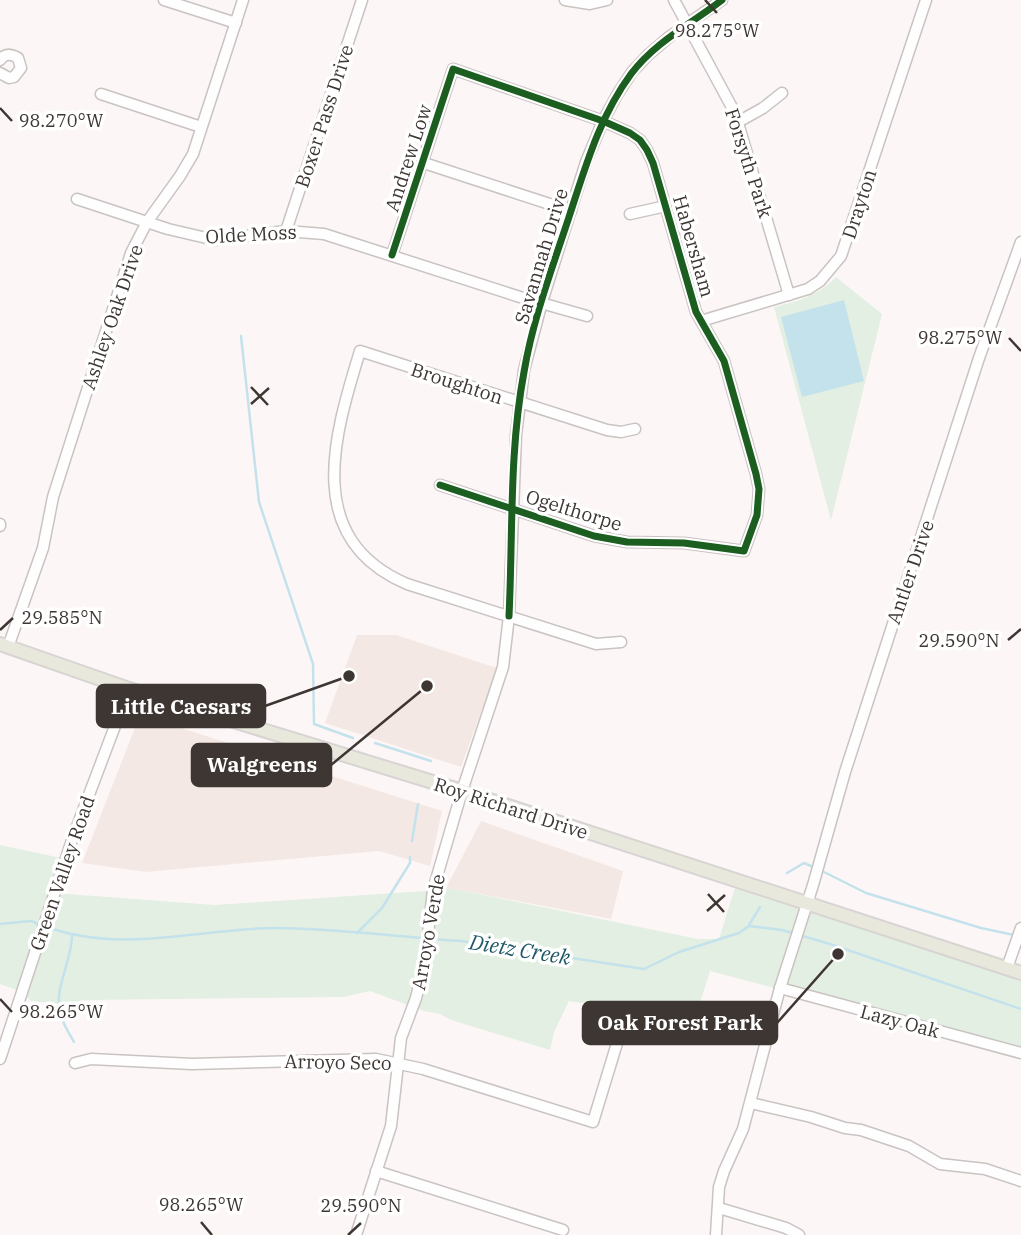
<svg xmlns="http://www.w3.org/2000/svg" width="1021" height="1235" font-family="'IBM Plex Serif',serif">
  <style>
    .built { fill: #f3e8e4 }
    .green { fill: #e3efe2 }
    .water { fill: #c4e2ec }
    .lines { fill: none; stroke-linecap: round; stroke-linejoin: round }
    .stream { stroke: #c4e2ec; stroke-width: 2.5 }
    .minor-casing { stroke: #c9c3c2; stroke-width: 13 }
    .major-casing { stroke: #d8d4d3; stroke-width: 16 }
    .minor { stroke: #fffefe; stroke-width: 10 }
    .major { stroke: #e8e9dc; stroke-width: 12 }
    .cycleway-casing { stroke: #fff; stroke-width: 11 }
    .cycleway { stroke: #1b5e20; stroke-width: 7 }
    .ticks { fill: none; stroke: #3e3633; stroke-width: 2.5 }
    .labels { text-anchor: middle; stroke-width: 7; stroke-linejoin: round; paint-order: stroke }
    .street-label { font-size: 19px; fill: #3e3633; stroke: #fff }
    .water-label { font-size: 21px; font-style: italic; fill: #1e5868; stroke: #fff }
    .ticks-label { font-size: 18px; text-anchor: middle; fill: #3e3633; stroke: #fff; stroke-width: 7; stroke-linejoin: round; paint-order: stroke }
    .leader { fill: none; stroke: #3e3633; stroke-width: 2.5 }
    .callout-dot { fill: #3e3633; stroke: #fff; stroke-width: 2.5 }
    .callout { fill: #3e3633; stroke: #3e3633; stroke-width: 2.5 }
    .callout-label { font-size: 21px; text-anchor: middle; font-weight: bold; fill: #fff }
  </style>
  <rect width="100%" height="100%" fill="#fcf7f6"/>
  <!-- built -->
  <g class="built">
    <polygon points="357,635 396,635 497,668 461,767 325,723"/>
    <polygon points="140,715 442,811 430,866 379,851 146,872 82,863"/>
    <polygon points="481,821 623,871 611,919 454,889 445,890"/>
  </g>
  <!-- green -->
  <g class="green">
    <path d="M836,277L882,314L831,520L774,307C798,301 818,296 836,277Z"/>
    <polygon points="0,845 61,858 54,893 215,905 454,889 698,939 719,939 737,881 1021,973 1021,1053 710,971 697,1013 630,1003 625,1020 618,1023 602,1006 569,1001 554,1032 550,1050 451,1020 440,1014 424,1011 370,991 343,997 88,1000 58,1004 31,1001 22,992 0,984"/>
  </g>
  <!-- water -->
  <polygon class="water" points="844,300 864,381 802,397 781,317"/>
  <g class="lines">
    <!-- stream -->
    <g class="stream">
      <polyline points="241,336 259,502 313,664 314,724 353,738"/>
      <polyline points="375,743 431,761"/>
      <polyline points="412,841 418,804"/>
      <polyline points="824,872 866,893 981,928 1014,935"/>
      <polyline points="787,873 804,863 811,866"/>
      <polyline points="0,924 31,921 41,925"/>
      <polyline points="749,925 760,907"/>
      <path d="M47,927C123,954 197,929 274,928C323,928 374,934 423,938"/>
      <polyline points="357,933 382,908 410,863 410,857"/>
      <path d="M72,936C72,960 54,988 60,1012C62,1023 69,1033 74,1042"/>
      <polyline points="430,939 461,941 644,969 679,952 739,933 749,926 782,930 830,944 1021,1009"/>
    </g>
    <!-- minor casing -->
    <g class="minor-casing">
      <g id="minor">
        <polyline points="164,0 236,23"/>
        <polyline points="565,0 590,4 607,0"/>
        <polyline points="674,0 735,113 789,295"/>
        <path d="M0,60C5,53 11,54 18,58L21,68L14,77L9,78L0,73"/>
        <polyline points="101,94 201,127"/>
        <polyline points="738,122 763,108 782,93"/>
        <polyline points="424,163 571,211"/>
        <polyline points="77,199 168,229 215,240 286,231 324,234 520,297 587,316"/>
        <polyline points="630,214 666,206"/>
        <polyline points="286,231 362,0"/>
        <polyline points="392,255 453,69 603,121 630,133 640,140 647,150 653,163 696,312 724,361 756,474 759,489 757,515 744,551 684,543 627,542 594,536 440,485"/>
        <polyline points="701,321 808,289 820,281 841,256 926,0"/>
        <polyline points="0,524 0,526"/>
        <path d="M621,642L596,644L407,584C302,539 334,436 360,351L607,430L621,432L635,429"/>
        <polyline points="8,647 43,548 53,497 131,253 147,222 180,176 193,154 243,0"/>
        <polyline points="1007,968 1021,928"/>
        <polyline points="780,988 1021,1053"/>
        <polyline points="0,1059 73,837 129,689"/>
        <polyline points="75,1063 91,1059 192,1064 376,1059 423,1069 593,1122 618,1040"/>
        <polyline points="751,1103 811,1117 845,1128 861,1130 909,1146 940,1164 985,1169 1021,1181"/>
        <polyline points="376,1171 563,1230"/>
        <polyline points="719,1208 786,1228 799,1235"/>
        <polyline points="356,1235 391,1126 401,1038 416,998 425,961 433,890 462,791 503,667 509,616 516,435 524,370 542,302 586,162 603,121 617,95 632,72 648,55 669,37 722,0"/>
        <polyline points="716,1235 719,1187 724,1171 743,1129 780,988 813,885 845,772 979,358 1021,242"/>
      </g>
    </g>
    <!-- major casing -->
    <g class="major-casing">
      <polyline id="major" points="0,644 129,689 462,791 1021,973"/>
    </g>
    <!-- minor -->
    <use href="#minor" class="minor"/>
    <!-- major -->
    <use href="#major" class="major"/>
    <!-- cycleway casing -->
    <g class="cycleway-casing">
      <g id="cycleway">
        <polyline points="392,255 453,69 603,121 630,133 640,140 647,150 653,163 696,312 724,361 756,474 759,489 757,515 744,551 684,543 627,542 594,536 440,485"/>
        <path d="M509,616C513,535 509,452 524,372C533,318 553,266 570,214C586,165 600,116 631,74C655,42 691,24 722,0"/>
      </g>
    </g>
    <!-- cycleway -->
    <use href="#cycleway" class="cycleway"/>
  </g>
  <!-- ticks -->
  <path class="ticks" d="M705,0L717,13M0,108L12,121M1009,338L1021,351M251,387L268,405M251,404L269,388M0,630L13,618M1008,640L1021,629M708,894L724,912M707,911L725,895M0,999L12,1012M201,1222L212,1235M348,1235L361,1223"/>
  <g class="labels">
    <!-- street labels -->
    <g class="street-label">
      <text transform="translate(324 116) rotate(-72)" y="7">Boxer Pass Drive</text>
      <text transform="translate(408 158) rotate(-72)" y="7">Andrew Low</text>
      <text transform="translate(749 163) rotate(72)" y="7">Forsyth Park</text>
      <text transform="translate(859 204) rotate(-72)" y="7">Drayton</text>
      <text transform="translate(251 234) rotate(-3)" y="7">Olde Moss</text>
      <text transform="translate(694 246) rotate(74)" y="7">Habersham</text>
      <text transform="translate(541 256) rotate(-73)" y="7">Savannah Drive</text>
      <text transform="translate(112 317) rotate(-71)" y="7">Ashley Oak Drive</text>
      <text transform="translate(457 383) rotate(18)" y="7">Broughton</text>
      <text transform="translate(574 510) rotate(17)" y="7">Ogelthorpe</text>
      <text transform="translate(910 572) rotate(-71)" y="7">Antler Drive</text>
      <text transform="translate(511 808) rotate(18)" y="7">Roy Richard Drive</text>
      <text transform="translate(62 873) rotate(-71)" y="7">Green Valley Road</text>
      <text transform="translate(428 932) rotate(-80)" y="7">Arroyo Verde</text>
      <text transform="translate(900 1021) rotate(15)" y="7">Lazy Oak</text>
      <text transform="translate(338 1062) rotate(1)" y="7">Arroyo Seco</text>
    </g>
    <!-- water labels -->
    <g class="water-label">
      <text transform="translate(520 950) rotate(9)" y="7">Dietz Creek</text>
    </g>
  </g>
  <g class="ticks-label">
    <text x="717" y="37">98.275°W</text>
    <text x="61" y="127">98.270°W</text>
    <text x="960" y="344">98.275°W</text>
    <text x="62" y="624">29.585°N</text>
    <text x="959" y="647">29.590°N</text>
    <text x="61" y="1018">98.265°W</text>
    <text x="201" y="1211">98.265°W</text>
    <text x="361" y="1212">29.590°N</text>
  </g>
  <!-- callouts -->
  <path class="leader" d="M349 676L265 706M427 686L331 765M838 954L777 1023"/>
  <g class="callout-dot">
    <circle cx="349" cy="676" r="7"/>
    <circle cx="427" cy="686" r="7"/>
    <circle cx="838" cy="954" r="7"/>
  </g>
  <g class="callout">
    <rect x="97" y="685" width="168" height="42" rx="7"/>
    <rect x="192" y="744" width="139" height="42" rx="7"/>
    <rect x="583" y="1002" width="194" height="42" rx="7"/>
  </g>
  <g class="callout-label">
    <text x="181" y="714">Little Caesars</text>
    <text x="262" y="772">Walgreens</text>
    <text x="680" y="1030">Oak Forest Park</text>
  </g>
</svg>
